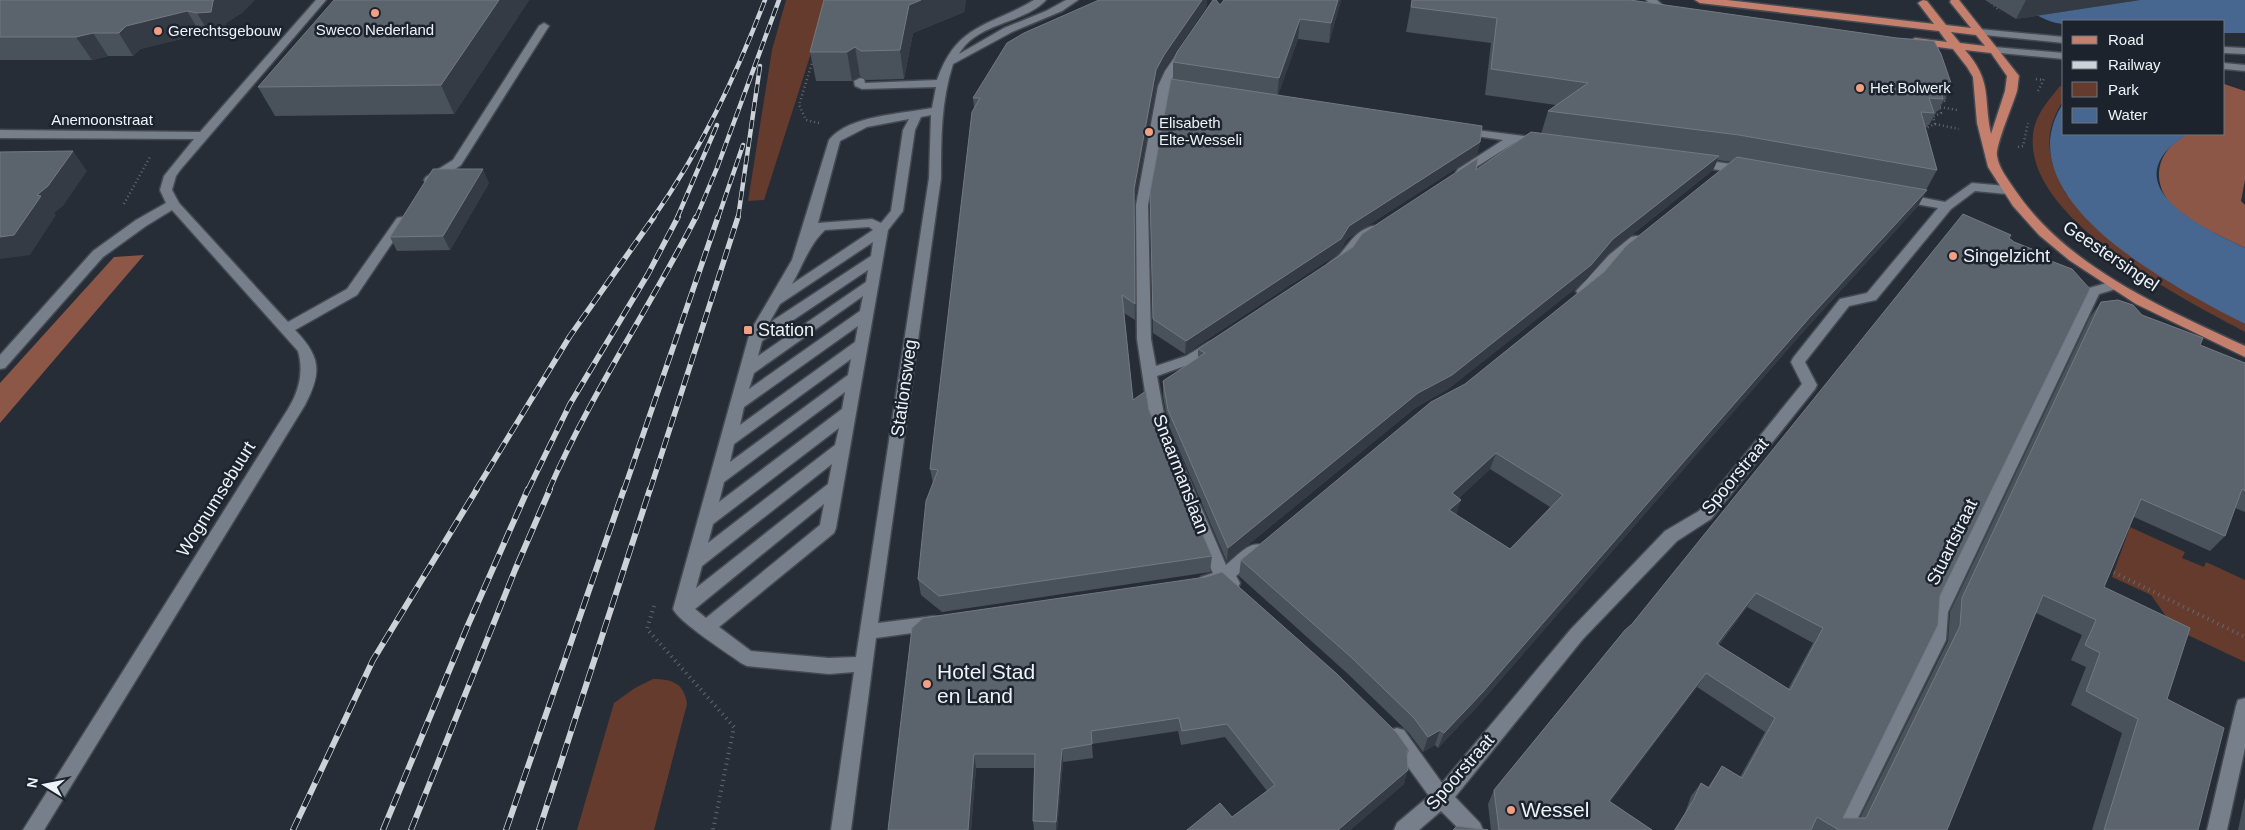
<svg xmlns="http://www.w3.org/2000/svg" width="2245" height="830" font-family="Helvetica,sans-serif">
  <style>
    .green { fill: #653b2e }
    .forest { fill: #8c5747 }
    .water { fill: #486790 }
    .lines { fill: none; stroke-linecap: round; stroke-linejoin: round }
    .minor-casing { stroke: #454a52; stroke-width: 3 }
    .major-casing { stroke: #454a52; stroke-width: 3 }
    .path-far1 { stroke: #636971; stroke-width: 2.5; stroke-dasharray: 1 3; stroke-linecap: butt }
    .path { stroke: #636971; stroke-width: 4; stroke-dasharray: 1 4.5; stroke-linecap: butt }
    .minor { fill: #767f8a; fill-rule: evenodd }
    .major { fill: #c5806d; fill-rule: evenodd }
    .rail-far2-casing { stroke: #ccd2d8; stroke-width: 4.5 }
    .rail-far1-casing { stroke: #ccd2d8; stroke-width: 5.5 }
    .rail-casing { stroke: #ccd2d8; stroke-width: 6 }
    .rail-far2 { stroke: #1c232c; stroke-width: 3; stroke-dasharray: 9; stroke-linecap: butt }
    .rail-far1 { stroke: #1c232c; stroke-width: 4; stroke-dasharray: 11; stroke-linecap: butt }
    .rail { stroke: #1c232c; stroke-width: 4.5; stroke-dasharray: 13; stroke-linecap: butt }
    .wall { fill: #49515b; fill-rule: evenodd }
    .shaded-wall { fill: #343b45 }
    .building { fill: #5b636c; stroke: #727982; fill-rule: evenodd }
    .poi-dot { fill: #f39f84; stroke: #1c232c; stroke-width: 2 }
    .labels { text-anchor: middle; stroke-width: 5; stroke-linejoin: round; paint-order: stroke }
    .far-poi-label { font-size: 15px; fill: #eef3f9; stroke: #1c232c; text-anchor: start }
    .far-street-label { font-size: 15px; fill: #eef3f9; stroke: #1c232c }
    .poi-label { font-size: 18px; fill: #eef3f9; stroke: #1c232c; text-anchor: start }
    .street-label { font-size: 18px; fill: #eef3f9; stroke: #1c232c }
    .near-poi-label { font-size: 21px; fill: #eef3f9; stroke: #1c232c; text-anchor: start }
  </style>
  <rect width="100%" height="100%" fill="#262d36"/>
  <!-- green -->
  <g class="green">
    <polygon points="786,0 828,0 764,200 748,201 772,50"/>
    <path d="M2060,86L2064,87C2064,105 2062,100 2055,116C2043,142 2052,170 2066,194L2169,282L2245,324V332C2184,299 2024,219 2033,135C2035,115 2048,101 2060,86Z"/>
    <polygon points="2130,527 2185,552 2182,558 2204,567 2206,562 2245,580 2245,662 2175,629 2151,595 2112,577"/>
    <path d="M653,679C672,679 684,683 687,704L654,830H577L614,703L635,688Z"/>
  </g>
  <!-- forest -->
  <g class="forest">
    <path d="M2224,84L2245,91V180L2241,201L2245,205V248C2223,237 2197,226 2178,210C2154,192 2152,160 2176,142C2180,139 2185,135 2189,134C2200,132 2213,134 2224,134Z"/>
    <polygon points="144,255 0,423 0,383 114,257"/>
  </g>
  <!-- water -->
  <g class="water">
    <path d="M2014,0H2245V33H2224V21H2064V24C2044,23 2030,10 2014,0Z"/>
    <path d="M2064,102V134H2188C2179,140 2170,146 2164,154C2131,198 2217,234 2245,248V324C2178,289 1999,199 2064,102Z"/>
  </g>
  <g class="lines">
    <!-- minor casing -->
    <g class="minor-casing">
      <g id="minor">
        <path d="M316,0H326L181,169L176,176L172,190L179,203L288,322L347,289L397,218L401,217L407,221L357,295L295,330C321,357 322,372 305,405L44,830H23L288,409C299,391 304,372 298,351L172,210L146,226L103,257L5,368L0,369V355L93,251L136,220L166,203L160,190L164,176L194,139L0,138V130L200,132Z"/>
        <path d="M1034,0H1046C1024,24 977,22 959,54L1004,28L1046,11L1066,0H1078L1062,11L1012,32L953,64C941,101 941,139 941,178L878,623L934,616L940,618L943,623L940,628L934,630L876,638L851,830H831L854,672L829,674L747,666L741,663C726,652 680,623 673,609L748,339L751,330L792,260L829,140C849,115 902,114 932,108L936,87L862,89L855,86L854,81L860,78L864,79L865,83L937,80C957,23 989,27 1034,0ZM931,115L929,178L856,657L829,658L751,651L719,627L834,533L836,528L888,230L903,211L915,130L921,117ZM909,119L903,130L891,211L881,223L872,219L818,223L840,141L867,127ZM869,227L873,230L792,284C803,265 809,245 825,230ZM873,242L871,256L769,323L780,304ZM868,270L866,282L758,356L762,341ZM863,296L860,311L749,389L754,373ZM858,326L855,342L740,425L744,407ZM851,359L848,375L730,462L734,444ZM845,392L842,409L719,502L724,482ZM839,428L835,445L708,543L713,524ZM832,464L828,484L696,588L702,566ZM824,504L820,525L706,618L695,609Z"/>
        <polygon points="1646,0 1657,0 1669,11 1668,13 1660,13"/>
        <polygon points="544,23 549,26 461,165 434,183 426,183 424,180 426,177 453,160 539,26"/>
        <polygon points="1979,29 2064,37 2064,43 1975,34 1975,30"/>
        <path d="M1185,47L1190,50L1175,71L1170,86L1148,205L1151,339L1156,366L1186,356L1209,342H1219L1221,345L1219,348L1196,362L1157,376L1166,425L1226,565C1236,557 1249,541 1262,545L1264,550L1262,555L1236,576L1240,583L1238,588L1232,590L1221,584L1207,589L1201,587L1199,582L1201,577L1213,573L1206,559L1150,425L1137,339L1136,205L1158,86L1165,71L1181,48Z"/>
        <polygon points="1994,47 2064,53 2064,59 1990,52 1990,48"/>
        <polygon points="2224,47 2245,48 2245,54 2224,53"/>
        <polygon points="2224,63 2245,65 2245,71 2224,69"/>
        <polygon points="1460,128 1539,138 1545,142 1539,146 1516,142 1462,176 1456,172 1458,169 1503,140 1456,133 1454,131 1456,129"/>
        <polygon points="1696,159 1745,166 1751,170 1745,174 1692,166 1690,163"/>
        <polygon points="1972,183 2007,186 2013,190 2007,194 1975,191 1951,209 1876,300 1849,306 1805,362 1817,385 1815,389 1711,519 1677,541 1583,639 1455,797 1480,823 1483,830 1460,830 1441,811 1419,830 1394,830 1397,823 1429,796 1390,742 1388,736 1390,730 1397,728 1404,730 1442,783 1571,629 1665,531 1699,511 1802,384 1791,362 1793,358 1840,299 1867,293 1938,208 1899,201 1897,198 1899,195 1903,194 1945,202"/>
        <path d="M1373,226L1378,227L1379,230L1378,233C1371,237 1363,241 1358,247C1350,256 1345,271 1330,267L1328,264C1332,259 1337,258 1340,254C1350,243 1356,230 1373,226Z"/>
        <path d="M1636,236L1641,237L1642,240L1641,243C1633,249 1626,254 1619,261C1608,271 1596,299 1578,294L1576,291L1609,255L1631,237Z"/>
        <polygon points="2114,281 2121,285 2119,288 2099,294 1948,612 1946,640 1852,830 1832,830 1928,640 1930,612 2087,291 2089,288"/>
        <polygon points="2245,698 2245,748 2227,830 2207,830 2236,706 2238,700"/>
      </g>
    </g>
    <!-- major casing -->
    <g class="major-casing">
      <path id="major" d="M1695,0H1727L1934,24L1918,3L1923,0L1927,1L1946,25L1971,28L1950,2L1951,0H1959L2019,76C2018,81 2018,86 2017,91C2013,105 1995,146 1997,156C1999,169 2008,179 2015,190C2067,267 2163,308 2245,346V357L2136,304L2069,260L2039,235L2013,206L1988,167L1977,123L1973,77L1967,67L1953,49L1915,44L1910,41L1915,38L1947,42L1939,31L1700,3ZM1951,32L1976,35L1985,46L1960,43ZM1965,50L1991,53L2007,76L2005,91L1991,134C1983,97 1993,82 1965,50Z"/>
    </g>
    <!-- path-far1 -->
    <g class="path-far1">
      <polyline points="1988,0 2000,11"/>
      <polyline points="813,60 799,105 806,120 819,123"/>
      <polyline points="2036,79 2043,80"/>
      <polyline points="2038,91 2044,79"/>
      <polyline points="1940,107 1957,110"/>
      <polyline points="1935,124 1959,129"/>
      <polyline points="1924,129 1935,124 1933,117 1941,113 1938,100 1946,101 1944,95"/>
      <polyline points="2018,147 2023,146 2028,123"/>
      <polyline points="124,204 150,157"/>
    </g>
    <!-- path -->
    <g class="path">
      <polyline points="2109,570 2245,637"/>
      <polyline points="654,606 647,629 734,727 713,830"/>
    </g>
    <!-- minor -->
    <use href="#minor" class="minor"/>
    <!-- major -->
    <use href="#major" class="major"/>
    <!-- rail-far2 casing -->
    <g class="rail-far2-casing">
      <g id="rail-far2">
        <path d="M653,218C701,150 735,78 765,0"/>
        <polyline points="677,218 717,125"/>
        <polyline points="696,218 717,168 779,0"/>
        <polyline points="718,218 743,145"/>
        <polyline points="738,218 760,66"/>
      </g>
    </g>
    <!-- rail-far1 casing -->
    <g class="rail-far1-casing">
      <g id="rail-far1">
        <polyline points="476,490 570,336 654,217"/>
        <polyline points="528,490 570,404 648,274 678,217"/>
        <path d="M549,490C590,395 649,309 696,217"/>
        <polyline points="624,490 718,217"/>
        <polyline points="650,490 738,217"/>
      </g>
    </g>
    <!-- rail casing -->
    <g class="rail-casing">
      <g id="rail">
        <polyline points="293,830 373,660 477,489"/>
        <polyline points="383,830 468,625 528,489"/>
        <polyline points="411,830 515,570 550,489"/>
        <polyline points="506,830 624,489"/>
        <polyline points="539,830 650,489"/>
      </g>
    </g>
    <!-- rail-far2 -->
    <use href="#rail-far2" class="rail-far2"/>
    <!-- rail-far1 -->
    <use href="#rail-far1" class="rail-far1"/>
    <!-- rail -->
    <use href="#rail" class="rail"/>
  </g>
  <!-- wall -->
  <g class="wall">
    <polygon points="0,0 243,12 226,23 224,34 211,36 201,34 140,49 133,56 108,56 92,60 0,60"/>
    <polygon points="529,0 454,114 275,116 258,87"/>
    <polygon points="824,0 966,0 964,12 913,33 904,79 866,80 860,76 852,81 816,81 810,52"/>
    <polygon points="1341,0 1329,43 1298,39 1278,95 1480,142 1477,155 1347,239 1339,253 1185,354 1153,333 1150,192 1173,79 1173,62 1220,5"/>
    <path d="M1412,0L1952,86L1938,111H1937L1929,125H1928L1926,128L1937,170L1926,190H1927L1918,206L1802,333L1476,708L1438,748L1435,745L1423,752L1409,733L1348,674L1239,576L1241,560L1465,384L1604,272L1732,162L1718,160L1713,170L1608,254L1586,280L1448,389L1415,408L1227,562L1168,424L1163,396V381L1198,358V349L1476,170L1541,134L1548,111L1556,105L1485,95L1491,43L1406,32ZM1490,469L1550,507L1510,549L1456,515L1459,498Z"/>
    <polygon points="1985,0 2140,0 2016,19"/>
    <polygon points="1207,6 1163,70 1156,86 1134,203 1135,320 1124,313 1133,400 1149,410 1212,556 1210,572 942,612 921,595 918,579 933,483 930,469 974,108 973,98"/>
    <polygon points="489,183 450,250 397,251 390,237"/>
    <path d="M2009,238L2030,253L1940,596L1843,818H1860L1948,641L1950,612L2090,317L2101,302L2142,315L2200,345L2245,363V512L2235,508L2225,536L2210,551L2134,517L2104,587L2167,699L2198,830H2092L2122,733L2071,705L2086,667L2071,660L2082,635L2036,613L1947,830H1674L1685,813L1691,796L1701,783L1708,787L1722,766L1740,777L1765,732L1697,687L1610,802L1652,830H1491L1488,804L1494,790L1632,624ZM1747,607L1813,643L1788,689L1719,645Z"/>
    <polygon points="912,628 1409,750 1407,755 1404,784 1350,830 1187,830 1232,817 1267,791 1225,737 1181,745 1178,731 1092,744 1093,758 1063,762 1057,830 1034,830 1033,821 1034,768 976,768 971,830 888,830"/>
    <polygon points="2245,797 2245,830 2238,830"/>
  </g>
  <!-- shaded-wall -->
  <g class="shaded-wall">
    <polygon points="214,0 255,0 243,12 226,23 224,34 211,36 197,13"/>
    <polygon points="499,0 529,0 454,114 441,85"/>
    <polygon points="921,0 966,0 964,12 913,33 904,79 900,50 909,5"/>
    <polygon points="1202,0 1207,0 1207,6 1163,70 1156,86 1134,205 1134,189 1156,70 1164,55"/>
    <polygon points="1338,0 1341,0 1329,43 1331,23"/>
    <polygon points="2026,0 2140,0 2016,19"/>
    <polygon points="187,11 201,34 140,49 133,56 119,33 126,26"/>
    <polygon points="1300,19 1298,39 1277,98 1279,78"/>
    <polygon points="93,33 108,56 92,60 76,37"/>
    <polygon points="855,47 860,76 852,81 847,52"/>
    <polygon points="1480,142 1477,155 1347,239 1339,253 1185,354 1186,341 1349,226"/>
    <polygon points="73,151 87,171 63,206 54,213 56,215 30,255 0,259 0,237 37,195"/>
    <polygon points="1719,156 1713,170 1608,254 1586,280 1448,389 1415,408 1227,562 1228,548 1418,393"/>
    <polygon points="483,169 489,183 450,250 443,236"/>
    <polygon points="1927,190 1918,206 1802,333 1476,708 1438,748 1444,733 1810,317"/>
    <polygon points="1496,453 1490,469 1447,509 1452,493"/>
    <polygon points="1461,500 1456,516 1449,510"/>
    <polygon points="1756,593 1747,607 1708,658 1717,644"/>
    <polygon points="1706,673 1697,687 1601,814 1609,801"/>
    <polygon points="1440,730 1435,745 1423,752 1428,737"/>
    <polygon points="1062,749 1063,762 1057,830 1056,830 1056,822"/>
    <polygon points="974,754 976,768 971,830 968,830"/>
    <polygon points="1408,770 1404,784 1350,830 1338,830"/>
  </g>
  <!-- building -->
  <g class="building">
    <polygon points="0,0 214,0 213,1 211,12 197,13 187,11 126,26 119,33 93,33 76,37 0,37"/>
    <polygon points="334,0 499,0 441,85 258,87"/>
    <polygon points="824,0 921,0 909,5 900,50 861,51 855,47 847,52 810,52"/>
    <polygon points="1099,0 1202,0 1164,55 1156,70 1134,189 1135,304 1122,295 1133,400 1146,391 1149,410 1212,556 939,596 918,579 926,501 938,470 930,469 972,112 980,98 973,98 1007,43 1024,33"/>
    <polygon points="1213,0 1216,0 1220,5 1224,0 1338,0 1331,23 1300,19 1279,78 1173,62 1177,52"/>
    <polygon points="1412,0 1630,0 1897,38 1934,41 1941,54 1952,86 1938,84 1943,99 1929,98 1934,113 1921,112 1937,170 1739,135 1548,111 1588,83 1491,69 1497,18 1411,7"/>
    <polygon points="1171,79 1482,126 1480,142 1349,226 1341,239 1186,341 1153,319 1150,192"/>
    <polygon points="1531,132 1719,156 1613,239 1591,265 1452,375 1418,393 1228,548 1168,410 1163,381 1205,353 1198,349 1353,247 1362,234 1478,158 1476,170"/>
    <polygon points="73,151 48,186 37,195 41,196 14,235 0,237 0,152"/>
    <path d="M1737,157L1927,190L1810,317L1482,693L1444,733L1440,730L1428,737L1414,718L1352,658L1241,560L1431,402L1465,384L1604,272L1626,246ZM1496,453L1563,495L1510,549L1449,510L1461,500L1452,493Z"/>
    <polygon points="433,169 483,169 443,236 390,237"/>
    <path d="M1963,214L2011,235L2009,238L2014,242L2032,249L2030,253L2072,269L2090,289L1940,596L1938,625L1843,818H1866L1960,626L1962,598L2101,302L2118,300L2133,305L2142,315L2203,338L2200,345L2245,363V491L2242,489L2225,536L2141,499L2104,587L2190,628L2167,699L2224,728L2198,830H2104L2138,719L2086,691L2100,653L2085,645L2096,620L2043,595L1947,830H1839L1817,817L1811,830H1675L1694,799L1701,783L1709,788L1722,766L1742,778L1775,718L1706,673L1609,801L1652,830H1499L1494,790L1625,630L1632,624ZM1756,593L1823,628L1790,690L1717,644Z"/>
    <polygon points="1222,572 1337,674 1397,733 1409,750 1407,751 1408,770 1338,830 1187,830 1220,803 1232,817 1275,785 1227,724 1182,731 1179,718 1091,731 1092,744 1062,749 1056,822 1033,821 1035,754 974,754 968,830 888,830 912,628 923,618 1206,577"/>
    <polygon points="1457,826 1488,830 1453,830"/>
  </g>
  <!-- markers -->
  <g class="poi-dot">
    <circle cx="375" cy="13" r="5"/>
    <circle cx="158" cy="31" r="5"/>
    <circle cx="1860" cy="88" r="5"/>
    <circle cx="1149" cy="132" r="5"/>
    <circle cx="1953" cy="256" r="5"/>
    <rect x="743" y="325" width="10" height="10" rx="2.5"/>
    <circle cx="927" cy="684" r="5"/>
    <circle cx="1511" cy="810" r="5"/>
  </g>
  <g class="labels">
    <!-- far-poi labels -->
    <g class="far-poi-label">
      <text x="375" y="35" text-anchor="middle">Sweco Nederland</text>
      <text x="168" y="36">Gerechtsgebouw</text>
      <text x="1870" y="93">Het Bolwerk</text>
      <text x="1159" y="128">Elisabeth<tspan x="1159" dy="17">Elte-Wesseli</tspan></text>
    </g>
    <!-- far-street labels -->
    <g class="far-street-label">
      <text x="102" y="125">Anemoonstraat</text>
    </g>
    <!-- poi labels -->
    <g class="poi-label">
      <text x="1963" y="262">Singelzicht</text>
      <text x="758" y="336">Station</text>
    </g>
    <!-- street labels -->
    <g class="street-label">
      <text transform="translate(2111 256) rotate(34)" y="6">Geestersingel</text>
      <text transform="translate(904 388) rotate(-82)" y="6">Stationsweg</text>
      <text transform="translate(1181 474) rotate(69)" y="6">Snaarmanslaan</text>
      <text transform="translate(1735 476) rotate(-50)" y="6">Spoorstraat</text>
      <text transform="translate(216 499) rotate(-58)" y="6">Wognumsebuurt</text>
      <text transform="translate(1952 542) rotate(-64)" y="6">Stuartstraat</text>
      <text transform="translate(1460 772) rotate(-49)" y="6">Spoorstraat</text>
    </g>
    <!-- near-poi labels -->
    <g class="near-poi-label">
      <text x="937" y="679">Hotel Stad<tspan x="937" dy="24">en Land</tspan></text>
      <text x="1521" y="817">Wessel</text>
    </g>
  </g>
  <!-- legend -->
  <rect x="2062" y="20" width="162" height="115" fill="#1c232c" stroke="#70767e"/>
  <rect x="2072" y="36" width="25" height="8" fill="#c5806d" stroke="#70767e"/>
  <text x="2108" y="45" font-size="15" fill="#eef3f9">Road</text>
  <rect x="2072" y="61" width="25" height="8" fill="#ccd2d8" stroke="#70767e"/>
  <text x="2108" y="70" font-size="15" fill="#eef3f9">Railway</text>
  <rect x="2072" y="82" width="25" height="15" fill="#653b2e" stroke="#70767e"/>
  <text x="2108" y="95" font-size="15" fill="#eef3f9">Park</text>
  <rect x="2072" y="108" width="25" height="15" fill="#486790" stroke="#70767e"/>
  <text x="2108" y="120" font-size="15" fill="#eef3f9">Water</text>
  <!-- north arrow -->
  <g transform="translate(45 785) rotate(280)" stroke="#1c232c" stroke-width="4" paint-order="stroke">
  <path d="M0-4L9 19L0 12L-9 19Z" fill="#eef3f9"/>
  <text y="-8" font-size="14" font-weight="bold" text-anchor="middle" fill="#eef3f9">N</text>
  </g>
</svg>
